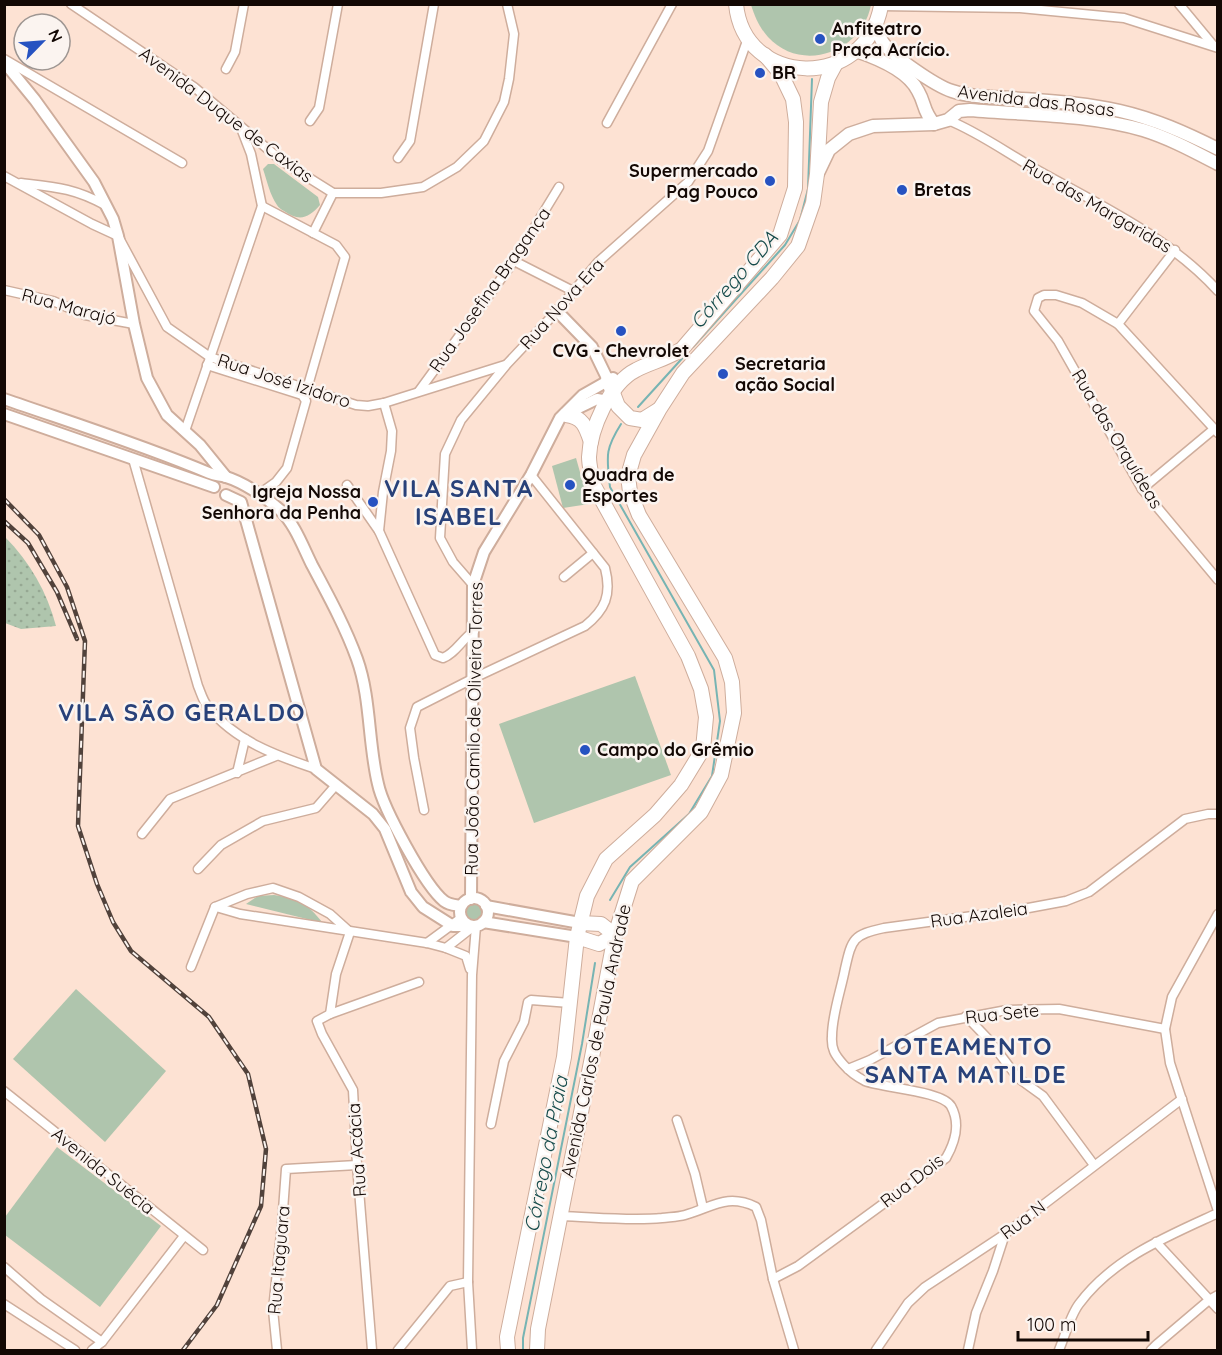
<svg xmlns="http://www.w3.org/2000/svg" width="1222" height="1355" font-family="Quicksand,sans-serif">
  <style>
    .grass { fill: url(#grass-dots) }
    .green { fill: #afc5ad }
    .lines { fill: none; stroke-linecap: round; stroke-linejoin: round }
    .stream { stroke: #77b4b3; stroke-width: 2 }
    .minor-casing { stroke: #cead9c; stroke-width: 11 }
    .tertiary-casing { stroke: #cead9c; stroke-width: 14 }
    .secondary-casing { stroke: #cead9c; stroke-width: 15 }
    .primary-casing { stroke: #cead9c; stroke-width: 16 }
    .minor { stroke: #fff; stroke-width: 8 }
    .tertiary { stroke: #fff; stroke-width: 10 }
    .secondary { stroke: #fff; stroke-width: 12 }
    .primary { stroke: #fff; stroke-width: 14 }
    .rail-casing { stroke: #51423b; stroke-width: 4.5 }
    .rail { stroke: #fbf4f0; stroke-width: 2; stroke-dasharray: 7; stroke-linecap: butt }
    .poi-dot { fill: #2652c1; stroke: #fbf4f0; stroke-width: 2 }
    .labels { text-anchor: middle; stroke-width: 5; stroke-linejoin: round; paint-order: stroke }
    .poi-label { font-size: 18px; font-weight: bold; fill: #130804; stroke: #fbf4f0; text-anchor: start }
    .street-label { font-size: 18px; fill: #130804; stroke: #fbf4f0 }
    .water-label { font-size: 20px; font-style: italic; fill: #154b4b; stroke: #fbf4f0 }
    .district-label { font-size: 24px; font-weight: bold; letter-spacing: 1.5px; fill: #284179; stroke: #fbf4f0 }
  </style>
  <defs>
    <pattern id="grass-dots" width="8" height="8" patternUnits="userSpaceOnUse" patternTransform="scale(1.5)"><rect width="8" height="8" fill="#afc5ad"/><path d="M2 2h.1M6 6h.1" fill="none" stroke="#96a893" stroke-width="1.8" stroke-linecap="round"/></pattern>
  </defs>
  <rect width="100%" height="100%" fill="#fde2d3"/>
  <!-- grass -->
  <path class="grass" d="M5,537C30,562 47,592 56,626L21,629L5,623Z"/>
  <!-- green -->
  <g class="green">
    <path d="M751,5V4L871,5C862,52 802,74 768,37C759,27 755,17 751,5Z"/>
    <path d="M268,164H274L318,197L320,205C309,218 299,222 284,211C282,210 278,207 277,205C270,195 267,181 263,169Z"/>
    <polygon points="576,458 589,504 563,508 552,466"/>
    <polygon points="635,676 671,775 534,823 499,724"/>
    <path d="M274,895C301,899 306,903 323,923L246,904L258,896Z"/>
    <circle cx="473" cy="912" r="10"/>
    <polygon points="76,989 166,1071 105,1142 13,1059"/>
    <polygon points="57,1147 161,1226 100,1307 5,1235 5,1217"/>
  </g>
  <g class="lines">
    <!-- stream -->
    <g class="stream">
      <polyline points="693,347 785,245 800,220 808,189 812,79"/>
      <polyline points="638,407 687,353"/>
      <path d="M610,900L630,867L689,814L712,776L720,721L714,670L610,487C607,457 604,451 621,424"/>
      <polyline points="523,1350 523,1338 582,1044 595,963"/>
    </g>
    <!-- minor casing -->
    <g class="minor-casing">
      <g id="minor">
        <polyline points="71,4 194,87 282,161 333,193 381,193 423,187 457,167 484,141 504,102 509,79 514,34 507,4"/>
        <polyline points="1179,4 1213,45"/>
        <polyline points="881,6 1020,8 1124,18 1218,48"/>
        <polyline points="4,59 182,163"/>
        <polyline points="226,69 235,52 244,4"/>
        <path d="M948,120C978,132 1004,151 1032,167C1097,204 1167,235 1218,291"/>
        <polyline points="310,121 319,108 338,4"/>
        <polyline points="607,123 672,4"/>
        <polyline points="398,158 410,141 434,4"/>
        <polyline points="4,176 92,224 118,236 167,327 210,357 356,405 368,406 384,403 505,365"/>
        <path d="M21,183C55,187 74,188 105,205"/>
        <polyline points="262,206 336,245 345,257 307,389"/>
        <polyline points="313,233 333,193"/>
        <polyline points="514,261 573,291"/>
        <polyline points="4,290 53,301 85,315 134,324"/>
        <polyline points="1118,324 1175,250"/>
        <polyline points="207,365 302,395 306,401 287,468 276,482 259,494"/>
        <polyline points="419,391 514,261 559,187"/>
        <path d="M384,403L392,431L391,451L383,492L379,531L435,655L443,658C456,653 462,639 474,631"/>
        <polyline points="185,431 262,206 251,154 241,128"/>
        <polyline points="1218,433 1118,324 1082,303 1056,295 1044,295 1038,298 1034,311 1058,341 1142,489 1218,580"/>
        <path d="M133,459L198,686C201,693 203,701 208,707C235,741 277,756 316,769"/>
        <polyline points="347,485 379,531"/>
        <polyline points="1142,489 1214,429"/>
        <polyline points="564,577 593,553"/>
        <polyline points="473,585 453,562 440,538 445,454 461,420 507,364 557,311 598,262 688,182 708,151 748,38"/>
        <polyline points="237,773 245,739"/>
        <path d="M424,810L414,758L410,728L417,707L474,678L585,626C605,610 612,595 605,568L531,475"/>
        <polyline points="142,834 170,799 276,756"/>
        <polyline points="198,869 221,845 263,821 316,808 336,785"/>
        <polyline points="215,907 247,894 273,888 299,897 330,914 350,932 336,974 330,1014 317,1021 322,1034 353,1090 357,1165 372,1350"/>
        <polyline points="216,907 240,914 427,943 446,948 474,926"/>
        <polyline points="1218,914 1172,997 1165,1029 1170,1063 1218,1211"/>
        <polyline points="427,943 461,918"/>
        <polyline points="446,948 466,956 470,969"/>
        <polyline points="191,967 215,907"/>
        <polyline points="330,1014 419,982"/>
        <polyline points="966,1016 989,1040 1018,1078 1043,1096 1094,1165"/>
        <polyline points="848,1069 870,1060 938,1023 1007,1010 1059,1009 1165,1029"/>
        <polyline points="4,1091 203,1250"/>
        <polyline points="677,1120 695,1174 703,1208"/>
        <polyline points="491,1124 504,1061 524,1022 528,1002 531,1000 570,1003"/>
        <path d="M560,1216C594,1217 628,1221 662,1218C670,1217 678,1217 685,1215C713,1207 727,1193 756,1207L761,1220L773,1279L794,1350"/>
        <polyline points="1156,1242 1218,1309"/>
        <polyline points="4,1267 41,1299 102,1342"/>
        <path d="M773,1279L798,1266L946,1158C955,1142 961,1124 951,1106C942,1091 884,1088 865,1081C857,1077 849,1071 843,1064C835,1055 831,1049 832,1036C832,1015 841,990 845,969C852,938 853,935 884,928L1023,909L1066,901L1089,892L1185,819L1208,814H1218"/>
        <polyline points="4,1304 75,1350"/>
        <polyline points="92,1350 102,1342 184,1236"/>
        <polyline points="277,1350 273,1310 282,1224 286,1169 357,1165"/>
        <polyline points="398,1350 450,1286 468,1282"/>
        <polyline points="472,1350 468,1282 472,975 476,926"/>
        <polyline points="876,1350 908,1303 925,1287 1005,1234 1182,1099"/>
        <polyline points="968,1350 976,1313 993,1271 1005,1234"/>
        <path d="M1059,1350C1065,1336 1070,1316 1079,1304C1113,1258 1168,1236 1218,1213"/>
        <polyline points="1151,1350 1156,1345 1209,1300 1218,1295"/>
      </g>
    </g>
    <!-- tertiary casing -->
    <g class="tertiary-casing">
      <g id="tertiary">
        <polyline points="4,62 35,100 94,182 113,219 118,236 134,324 147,378 167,415 200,445 226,477"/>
        <polyline points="557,311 592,347 608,380"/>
        <path d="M4,399C73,423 143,445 209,473C216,476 220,475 226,477C243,482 267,498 280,510C295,524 303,547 312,565C328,595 345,626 357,659C371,698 368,743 378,784C383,808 425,886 444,901C449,905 455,905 461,906"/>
        <polyline points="570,412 597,399 608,401"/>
        <polyline points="4,414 214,487"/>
        <polyline points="226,495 241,502 316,769 373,814 385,829 411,892 423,907 453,926 472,926"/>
        <circle cx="474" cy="912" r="14"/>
        <polyline points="471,899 473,585 484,552 531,475 560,418 583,395 613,378"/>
        <polyline points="486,906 580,923"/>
        <polyline points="483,922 577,937"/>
      </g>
    </g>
    <!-- secondary casing -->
    <g class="secondary-casing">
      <g id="secondary">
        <path d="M876,23C878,29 879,36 882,41C890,55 936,86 952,91C970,97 991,97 1011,98C1047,101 1084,103 1120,111C1155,119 1186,133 1218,149"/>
        <path d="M856,51C877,58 908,71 918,91C926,105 922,109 934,124"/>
        <path d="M818,173L829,150L849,134L873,126L934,124L948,120L959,111L970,110C1027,115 1087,114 1143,130C1169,138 1193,151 1218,164"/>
      </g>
    </g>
    <!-- primary casing -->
    <g class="primary-casing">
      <g id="primary">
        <path d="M736,4C744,88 865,91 881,6"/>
        <polyline points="608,380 618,406 630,418 642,420 658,410"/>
        <path d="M566,415C583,417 586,427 591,442"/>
        <polyline points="577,937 599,944 615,935 601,924 580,923"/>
        <path d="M508,1350L507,1337L564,1057L577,937L587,896L606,859L655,815L681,785L703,749L706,717L701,689L688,656L593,484C592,475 589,466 589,457C590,429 610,383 636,370C651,362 667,359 682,349L780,235L795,188L796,122L793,99L781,74L765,55"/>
        <polyline points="537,1350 538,1329 592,1057 615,935 632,881 701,812 721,775 734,713 732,682 725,658 639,515 630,492 628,476 634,455 659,410 683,373 772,278 798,246 813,203 817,174 821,102 828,78 835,65"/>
      </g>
    </g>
    <!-- minor -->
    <use href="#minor" class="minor"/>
    <!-- tertiary -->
    <use href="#tertiary" class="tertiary"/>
    <!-- secondary -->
    <use href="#secondary" class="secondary"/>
    <!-- primary -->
    <use href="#primary" class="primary"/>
    <!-- rail casing -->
    <g class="rail-casing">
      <g id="rail">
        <polyline points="4,499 39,535 67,587 85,641 78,826 97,884 113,922 131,951 209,1017 248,1074 266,1149 261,1206 217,1305 183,1350"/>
        <polyline points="4,521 28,543 57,592 77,639"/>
      </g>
    </g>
    <!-- rail -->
    <use href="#rail" class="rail"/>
  </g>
  <!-- markers -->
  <g class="poi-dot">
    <circle cx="820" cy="39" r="6"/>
    <circle cx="760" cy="73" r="6"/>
    <circle cx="770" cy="181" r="6"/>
    <circle cx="902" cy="190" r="6"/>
    <circle cx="621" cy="331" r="6"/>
    <circle cx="723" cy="374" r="6"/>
    <circle cx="570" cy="485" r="6"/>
    <circle cx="373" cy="502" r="6"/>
    <circle cx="585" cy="750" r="6"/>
  </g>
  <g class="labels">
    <!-- poi labels -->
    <g class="poi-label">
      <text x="832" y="35">Anfiteatro<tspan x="832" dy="21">Praça Acrício.</tspan></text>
      <text x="772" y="79">BR</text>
      <text x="758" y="177" text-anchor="end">Supermercado<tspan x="758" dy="21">Pag Pouco</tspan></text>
      <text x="914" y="196">Bretas</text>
      <text x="621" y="357" text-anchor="middle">CVG - Chevrolet</text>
      <text x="735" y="370">Secretaria<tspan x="735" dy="21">ação Social</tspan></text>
      <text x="582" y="481">Quadra de<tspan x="582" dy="21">Esportes</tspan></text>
      <text x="361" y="498" text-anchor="end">Igreja Nossa<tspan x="361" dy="21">Senhora da Penha</tspan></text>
      <text x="597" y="756">Campo do Grêmio</text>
    </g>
    <!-- street labels -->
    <g class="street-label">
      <text transform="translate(1036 101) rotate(7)" y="6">Avenida das Rosas</text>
      <text transform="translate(226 115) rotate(37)" y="6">Avenida Duque de Caxias</text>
      <text transform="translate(1097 206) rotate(30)" y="6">Rua das Margaridas</text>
      <text transform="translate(490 290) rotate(-55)" y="6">Rua Josefina Bragança</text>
      <text transform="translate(562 304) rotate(-48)" y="6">Rua Nova Era</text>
      <text transform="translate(69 307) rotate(15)" y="6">Rua Marajó</text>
      <text transform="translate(284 381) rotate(18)" y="6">Rua José Izidoro</text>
      <text transform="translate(1117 439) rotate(59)" y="6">Rua das Orquídeas</text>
      <text transform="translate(474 729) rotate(-89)" y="6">Rua João Camilo de Oliveira Torres</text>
      <text transform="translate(979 915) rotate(-8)" y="6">Rua Azaleia</text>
      <text transform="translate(1002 1014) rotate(-6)" y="6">Rua Sete</text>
      <text transform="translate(596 1041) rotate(-78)" y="6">Avenida Carlos de Paula Andrade</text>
      <text transform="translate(357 1150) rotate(-94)" y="6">Rua Acácia</text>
      <text transform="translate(103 1171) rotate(39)" y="6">Avenida Suécia</text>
      <text transform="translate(912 1181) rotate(-38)" y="6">Rua Dois</text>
      <text transform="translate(1023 1220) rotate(-37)" y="6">Rua N</text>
      <text transform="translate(279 1260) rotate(-85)" y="6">Rua Itaguara</text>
    </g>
    <!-- water labels -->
    <g class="water-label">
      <text transform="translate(734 280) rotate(-49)" y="7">Córrego CDA</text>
      <text transform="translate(546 1154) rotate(-79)" y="7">Córrego da Praia</text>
    </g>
    <!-- district labels -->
    <g class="district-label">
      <text x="459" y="497">VILA SANTA<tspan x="459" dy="28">ISABEL</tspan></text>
      <text x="182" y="721">VILA SÃO GERALDO</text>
      <text x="966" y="1055">LOTEAMENTO<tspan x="966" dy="28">SANTA MATILDE</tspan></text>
    </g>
  </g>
  <!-- border -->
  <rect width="1222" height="1355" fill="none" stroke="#130804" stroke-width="12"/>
  <!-- north arrow -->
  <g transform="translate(42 42) rotate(65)"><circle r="28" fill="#fbf4f0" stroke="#9e9692" stroke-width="1.5"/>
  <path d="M0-4.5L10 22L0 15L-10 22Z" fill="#2652c1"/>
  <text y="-9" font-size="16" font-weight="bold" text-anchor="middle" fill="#130804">N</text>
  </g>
  <!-- scale -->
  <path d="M1018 1331v9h130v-9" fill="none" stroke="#130804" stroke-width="3"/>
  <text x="1027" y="1331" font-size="18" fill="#130804" stroke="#fbf4f0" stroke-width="4.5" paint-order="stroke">100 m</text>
</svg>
